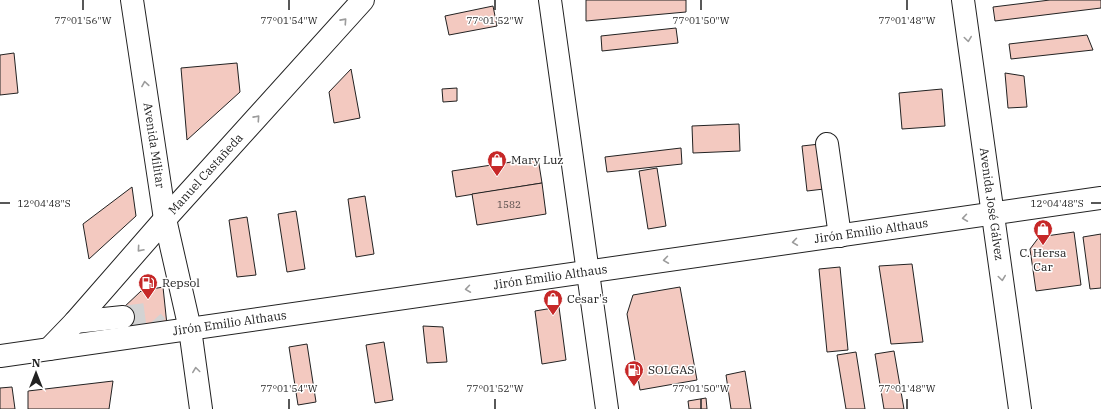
<svg xmlns="http://www.w3.org/2000/svg" width="1101" height="409" font-family="'IBM Plex Serif',serif">
  <style>
    .building { fill: #f3c9c0; stroke: #222 }
    .lines { fill: none; stroke-linecap: round; stroke-linejoin: round }
    .minor-tunnel { stroke: #d3d3d3; stroke-width: 22; stroke-dasharray: 22 11; stroke-linecap: butt }
    .minor-casing { stroke: #222; stroke-width: 24 }
    .minor { stroke: #fff; stroke-width: 22 }
    .oneway { stroke: #9c9c9c }
    .ticks { fill: none; stroke: #222; stroke-width: 1.5 }
    .labels { text-anchor: middle; stroke-width: 3; stroke-linejoin: round; paint-order: stroke }
    .number-label { font-size: 10px; fill: #564c4a }
    .street-label { font-size: 12px; fill: #222; stroke: #fff }
    .poi-label { font-size: 12px; fill: #222; stroke: #fff; text-anchor: start }
    .ticks-label { font-size: 10px; text-anchor: middle; fill: #222; stroke: #fff; stroke-width: 3; stroke-linejoin: round; paint-order: stroke }
  </style>
  <rect width="100%" height="100%" fill="#fff"/>
  <!-- building -->
  <g class="building">
    <polygon points="586,0 686,0 686,12 586,21"/>
    <polygon points="1050,0 1101,0 1101,8 995,21 993,7"/>
    <polygon points="493,6 497,26 449,35 445,16"/>
    <polygon points="676,28 678,43 602,51 601,36"/>
    <polygon points="1087,35 1093,50 1011,59 1009,44"/>
    <polygon points="14,53 18,93 0,95 0,55"/>
    <polygon points="237,63 240,92 187,140 181,68"/>
    <polygon points="351,69 360,118 334,123 329,92"/>
    <polygon points="1005,73 1024,76 1027,107 1008,108"/>
    <polygon points="457,88 457,101 443,102 442,89"/>
    <polygon points="942,89 945,126 902,129 899,93"/>
    <polygon points="739,124 740,151 693,153 692,126"/>
    <polygon points="820,144 824,189 807,191 802,146"/>
    <polygon points="681,148 682,164 607,172 605,157"/>
    <polygon points="538,158 542,183 456,197 452,171"/>
    <polygon points="657,168 666,226 648,229 639,171"/>
    <polygon points="542,183 546,214 477,225 472,194"/>
    <polygon points="132,187 136,216 89,259 83,224"/>
    <polygon points="365,196 374,254 356,257 348,199"/>
    <polygon points="296,211 305,269 287,272 278,214"/>
    <polygon points="247,217 256,275 237,277 229,220"/>
    <polygon points="1074,232 1081,285 1036,291 1030,249 1039,237"/>
    <polygon points="1101,234 1101,288 1090,289 1083,237"/>
    <polygon points="912,264 923,342 891,344 879,266"/>
    <polygon points="840,267 848,350 827,352 819,269"/>
    <polygon points="163,287 167,325 126,330 122,309 141,291"/>
    <polygon points="680,287 697,380 640,390 627,314 633,295"/>
    <polygon points="559,307 566,360 542,364 535,311"/>
    <polygon points="423,326 443,327 447,362 427,363"/>
    <polygon points="384,342 393,400 375,403 366,345"/>
    <polygon points="307,344 316,402 298,405 289,347"/>
    <polygon points="894,351 904,409 884,409 875,354"/>
    <polygon points="856,352 865,409 846,409 837,355"/>
    <polygon points="745,371 751,409 731,409 726,375"/>
    <polygon points="113,381 109,409 28,409 28,391"/>
    <polygon points="12,387 15,409 0,409 0,388"/>
    <polygon points="706,398 707,409 689,409 688,401"/>
  </g>
  <g class="lines">
    <!-- minor-tunnel -->
    <polyline class="minor-tunnel" points="123,317 146,314 157,326"/>
    <!-- minor casing -->
    <g class="minor-casing">
      <g id="minor">
        <path id="s1" d="M132,0L165,219L190,329L201,409"/>
        <polyline points="550,0 607,409"/>
        <path id="s2" d="M963,0L1020,409"/>
        <polyline points="827,144 840,236"/>
        <polyline points="75,322 123,317"/>
        <path id="s3" d="M49,349L75,322L165,219L363,0"/>
        <path id="s4" d="M0,356L1101,198"/>
      </g>
    </g>
    <!-- minor -->
    <use href="#minor" class="minor"/>
  </g>
  <!-- one-way arrows -->
  <defs><path id="oneway-chevron" d="M-2-3.5L2.5 0L-2 3.5" fill="none" stroke-width="1.6" stroke-linecap="round" stroke-linejoin="round"/></defs>
  <g class="oneway">
    <use href="#oneway-chevron" transform="translate(344 21) rotate(-48)"/>
    <use href="#oneway-chevron" transform="translate(968 39) rotate(82)"/>
    <use href="#oneway-chevron" transform="translate(145 84) rotate(-99)"/>
    <use href="#oneway-chevron" transform="translate(257 118) rotate(-48)"/>
    <use href="#oneway-chevron" transform="translate(965 218) rotate(172)"/>
    <use href="#oneway-chevron" transform="translate(795 242) rotate(172)"/>
    <use href="#oneway-chevron" transform="translate(140 249) rotate(131)"/>
    <use href="#oneway-chevron" transform="translate(666 260) rotate(172)"/>
    <use href="#oneway-chevron" transform="translate(1002 278) rotate(82)"/>
    <use href="#oneway-chevron" transform="translate(468 289) rotate(172)"/>
    <use href="#oneway-chevron" transform="translate(196 370) rotate(-98)"/>
  </g>
  <!-- ticks -->
  <path class="ticks" d="M83,0V10M289,0V10M495,0V10M701,0V10M907,0V10M0,203H10M1091,203H1101M289,399V409M495,399V409M701,399V409M907,399V409"/>
  <!-- icons -->
  <defs>
    <g id="shop-pin" transform="scale(1)"><path d="M0 17L-7.5 6A9.5 9.5 0 1 1 7.5 6Z" fill="#c62828" stroke="#fff"/><path d="M-5-2.5h2.3a2.7 3.5 0 0 1 5.4 0H5L5.5 6h-11ZM-1.5-2.5h3a1.5 2.3 0 0 0-3 0Z" fill="#fff"/></g>
    <g id="fuel-pin" transform="scale(1)"><path d="M0 17L-7.5 6A9.5 9.5 0 1 1 7.5 6Z" fill="#c62828" stroke="#fff"/><path d="M-5.5-6h7V0h2V4h1.3V-2.5L3-4.5l.8-.8L6-3V5H2.5V1h-1V6h-7ZM-4.2-4.7v3.2H.2V-4.7Z" fill="#fff"/></g>
  </defs>
  <g fill-rule="evenodd">
    <use href="#shop-pin" x="497" y="160"/>
    <use href="#shop-pin" x="1043" y="229"/>
    <use href="#fuel-pin" x="148" y="283"/>
    <use href="#shop-pin" x="553" y="299"/>
    <use href="#fuel-pin" x="634" y="370"/>
  </g>
  <g class="labels">
    <!-- number labels -->
    <g class="number-label">
      <text x="509" y="208">1582</text>
    </g>
    <!-- street labels -->
    <g class="street-label">
      <text dy="4" stroke="none"><textPath href="#s1" startOffset="147">Avenida Militar</textPath></text>
      <text dy="4" stroke="none"><textPath href="#s3" startOffset="235">Manuel Castañeda</textPath></text>
      <text dy="4" stroke="none"><textPath href="#s2" startOffset="206">Avenida José Gálvez</textPath></text>
      <text dy="4" stroke="none"><textPath href="#s4" startOffset="880">Jirón Emilio Althaus</textPath></text>
      <text dy="4" stroke="none"><textPath href="#s4" startOffset="556">Jirón Emilio Althaus</textPath></text>
      <text dy="4" stroke="none"><textPath href="#s4" startOffset="232">Jirón Emilio Althaus</textPath></text>
    </g>
    <!-- poi labels -->
    <g class="poi-label">
      <text x="511" y="164">Mary Luz</text>
      <text x="1043" y="257" text-anchor="middle">C. Hersa<tspan x="1043" dy="14">Car</tspan></text>
      <text x="162" y="287">Repsol</text>
      <text x="567" y="303">Cesar's</text>
      <text x="648" y="374">SOLGAS</text>
    </g>
  </g>
  <g class="ticks-label">
    <text x="83" y="24">77°01'56"W</text>
    <text x="289" y="24">77°01'54"W</text>
    <text x="495" y="24">77°01'52"W</text>
    <text x="701" y="24">77°01'50"W</text>
    <text x="907" y="24">77°01'48"W</text>
    <text x="44" y="207">12°04'48"S</text>
    <text x="1057" y="207">12°04'48"S</text>
    <text x="289" y="392">77°01'54"W</text>
    <text x="495" y="392">77°01'52"W</text>
    <text x="701" y="392">77°01'50"W</text>
    <text x="907" y="392">77°01'48"W</text>
  </g>
  <!-- north arrow -->
  <g transform="translate(36 373)" stroke="#ffffff" stroke-width="3" paint-order="stroke">
  <path d="M0-3L7 15L0 10L-7 15Z" fill="#222222"/>
  <text y="-6" font-size="11" font-weight="bold" text-anchor="middle" fill="#222222">N</text>
  </g>
</svg>
